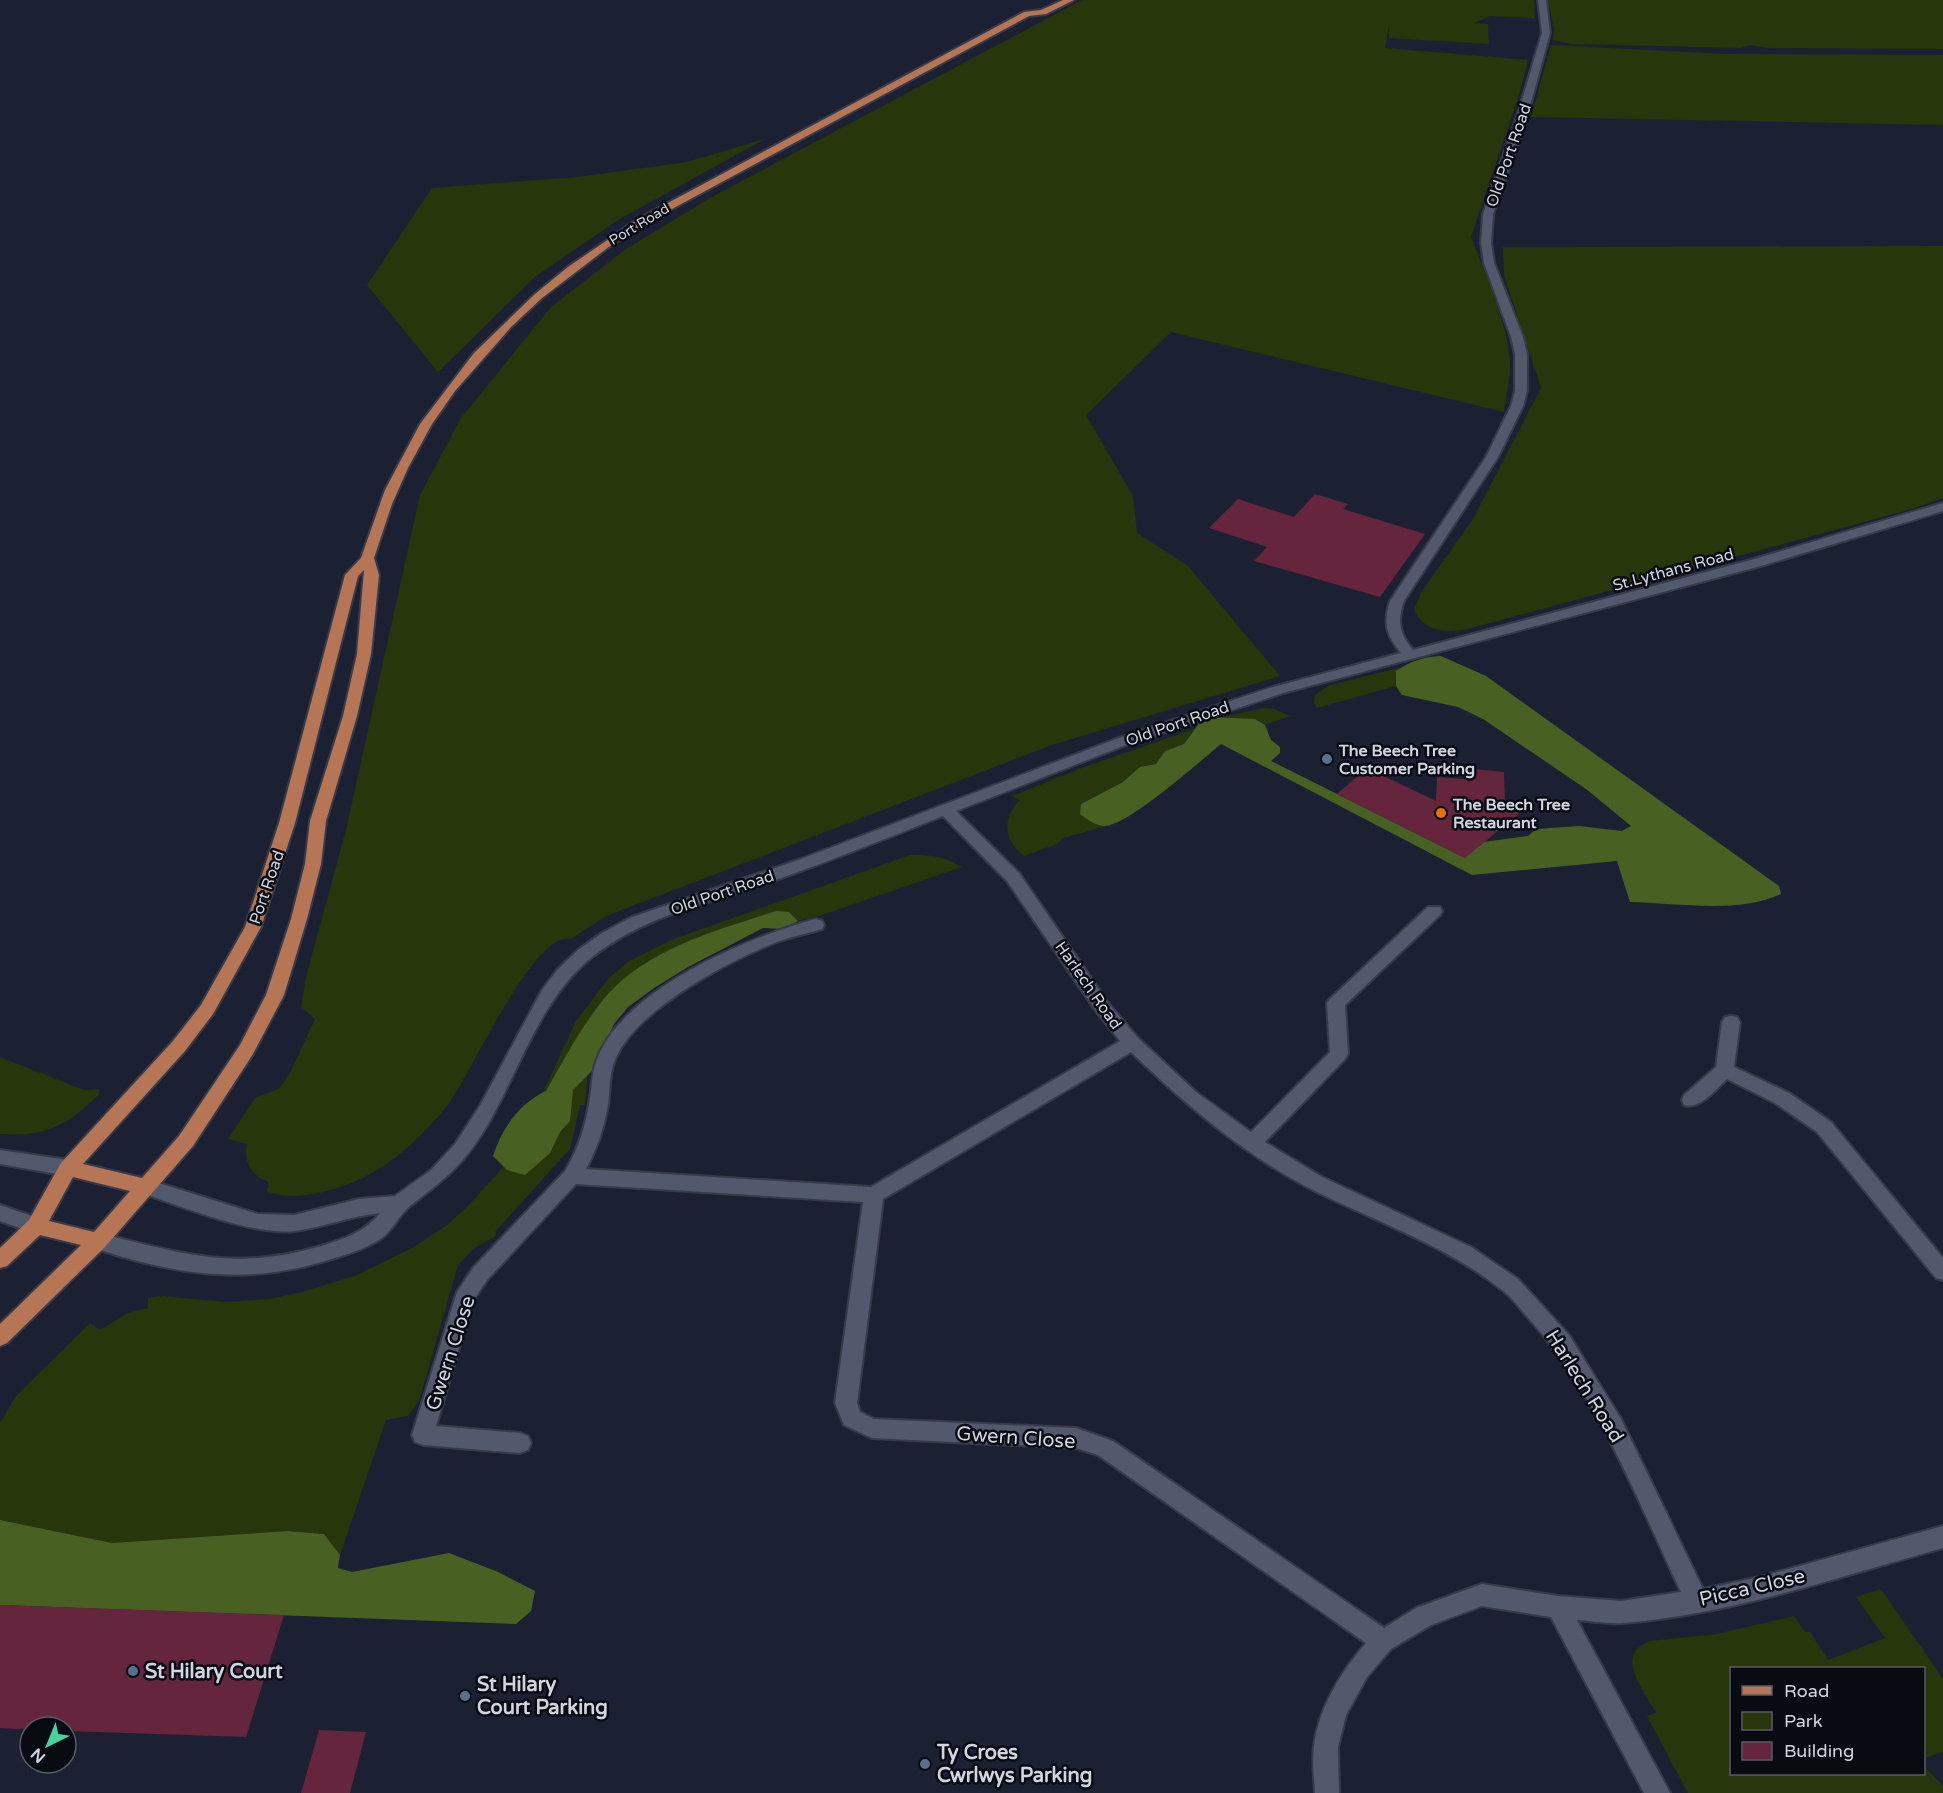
<svg xmlns="http://www.w3.org/2000/svg" width="1943" height="1793" font-family="'Varela Round',sans-serif">
  <style>
    .green { fill: #27370b }
    .forest { fill: #486122 }
    .building { fill: #64253d }
    .lines { fill: none; stroke-linecap: round; stroke-linejoin: round }
    .minor-casing { stroke: #373b49; stroke-width: 4 }
    .primary-casing { stroke: #373b49; stroke-width: 4 }
    .minor { fill: #52596d; fill-rule: evenodd }
    .primary { fill: #b67555; fill-rule: evenodd }
    .service-dot { fill: #5c6f8a; stroke: #080b12; stroke-width: 2 }
    .food-dot { fill: #e8710a; stroke: #080b12; stroke-width: 2 }
    .labels { text-anchor: middle; stroke-width: 5; stroke-linejoin: round; paint-order: stroke }
    .far-street-label { font-size: 14px; fill: #d1d5e0; stroke: #080b12 }
    .street-label { font-size: 16px; fill: #d1d5e0; stroke: #080b12 }
    .poi-label { font-size: 16px; font-weight: bold; fill: #d1d5e0; stroke: #080b12; text-anchor: start }
    .near-street-label { font-size: 20px; fill: #d1d5e0; stroke: #080b12 }
    .near-poi-label { font-size: 20px; font-weight: bold; fill: #d1d5e0; stroke: #080b12; text-anchor: start }
  </style>
  <rect width="100%" height="100%" fill="#1b2132"/>
  <!-- green -->
  <g class="green">
    <path d="M1082,0H1534L1535,18L1490,16L1474,23L1488,24L1489,44L1389,38V26L1385,48L1528,60L1520,92L1471,237C1484,270 1511,332 1510,366C1510,381 1506,396 1504,412L1171,332L1086,415L1133,496L1137,533L1188,566L1280,676L1052,745L606,916L571,939C534,928 468,1081 446,1107C416,1143 383,1174 337,1188C314,1195 289,1200 266,1191L269,1186L267,1181C251,1176 243,1160 247,1144L228,1139L256,1097L279,1089L290,1073L315,1019L301,1007L306,977L346,830L420,495L461,418L551,307L626,249L710,198Z"/>
    <polygon points="1548,0 1943,0 1943,49 1771,48 1750,45 1741,48 1572,44 1553,40 1554,29"/>
    <polygon points="1551,45 1725,54 1943,55 1943,125 1531,117"/>
    <polygon points="765,139 618,220 536,276 438,372 367,285 432,188 578,177 687,162"/>
    <path d="M1943,246V498L1912,509L1464,630C1443,632 1423,631 1414,609L1422,591L1473,519L1541,388L1504,275L1503,247Z"/>
    <polygon points="1402,667 1396,671 1396,686 1317,708 1314,703 1315,695 1328,686"/>
    <polygon points="1263,708 1274,709 1290,716 1265,725 1255,719 1223,717"/>
    <path d="M1194,729L1184,744L1165,751L1156,764L1140,767L1123,782L1081,804L1097,824L1107,826L1063,838L1057,844L1024,856C1003,839 1002,819 1020,800L1012,796L1084,767Z"/>
    <path d="M910,855C929,854 945,857 962,867L819,916L798,921L789,912L625,978L594,1012L546,1091L588,1069L585,1105H580L570,1149L495,1232L497,1235L473,1249L458,1265L419,1401L408,1416L386,1420L340,1555L324,1534L288,1531L111,1543L0,1520V1423L16,1396L90,1323L100,1330L128,1313L148,1308V1298L163,1296L224,1302L270,1299L302,1292L357,1275L412,1248L447,1225L468,1206L514,1155L576,1021L609,978L629,961L671,940Z"/>
    <path d="M0,1057L84,1090L99,1089V1094C68,1126 45,1137 0,1134Z"/>
    <path d="M1881,1589L1943,1679V1752L1924,1758V1668H1732V1774H1924V1766L1943,1786V1793H1688L1647,1716L1656,1713C1644,1690 1613,1655 1650,1641L1717,1634L1794,1616L1805,1632H1810L1828,1660L1885,1638L1856,1597Z"/>
  </g>
  <!-- forest -->
  <g class="forest">
    <path d="M1441,656L1486,676L1779,886L1781,894C1739,914 1676,903 1630,902L1617,861L1472,875L1221,744C1199,762 1129,825 1105,826C1095,826 1087,819 1080,814L1081,804L1123,782L1140,767L1156,764L1165,751L1184,744L1200,722L1215,717L1255,719L1265,725L1271,740L1280,747V753L1271,761L1465,858L1483,842L1528,836L1536,829L1579,826L1622,831L1631,826L1586,789L1483,719L1458,707L1402,695L1396,686V671C1411,661 1423,657 1441,656Z"/>
    <path d="M776,911L789,912L798,921L783,929L763,928L688,967L654,988L628,1007L614,1024L594,1069L573,1090L570,1121L560,1132L550,1153L525,1175L507,1170L493,1156C502,1129 518,1104 546,1091C565,1058 583,1023 608,994C651,947 718,930 776,911Z"/>
    <polygon points="0,1520 112,1543 288,1531 324,1534 340,1555 338,1568 352,1572 449,1553 498,1572 535,1591 531,1611 516,1624 0,1605"/>
  </g>
  <!-- building -->
  <g class="building">
    <polygon points="1315,494 1348,504 1343,509 1425,534 1380,597 1254,561 1267,547 1209,528 1238,499 1294,517"/>
    <polygon points="1367,768 1436,801 1437,777 1464,779 1464,768 1504,772 1505,801 1531,804 1465,858 1337,794"/>
    <polygon points="0,1605 284,1615 246,1737 66,1731 66,1727 16,1729 0,1728"/>
    <polygon points="319,1730 366,1732 350,1793 301,1793"/>
  </g>
  <g class="lines">
    <!-- minor casing -->
    <g class="minor-casing">
      <g id="minor">
        <path d="M1538,0H1546L1550,33L1527,117L1493,214L1491,243L1494,263L1523,337L1527,354V391L1523,406L1498,457L1404,601C1397,621 1399,633 1413,650L1751,560L1943,503V511L1761,566L1283,693L1126,745L956,811L1019,873L1108,1003L1138,1038L1196,1092L1251,1132L1330,1052L1327,1003L1330,999L1428,907H1440L1442,911L1440,915L1345,1005L1348,1054L1345,1059L1265,1142L1322,1177L1471,1247L1518,1279L1569,1335L1621,1419L1703,1589L1760,1577L1943,1526V1548C1838,1577 1732,1614 1623,1623C1608,1624 1592,1621 1577,1620L1670,1793H1644L1551,1617L1482,1606L1431,1625L1391,1649L1367,1677L1346,1715L1338,1747L1339,1793H1315C1314,1778 1312,1761 1314,1746C1319,1707 1341,1672 1366,1643L1098,1455L1076,1448L872,1438L844,1425L835,1403L863,1202L576,1184L487,1280L473,1301L436,1426L520,1433L528,1436L531,1443L528,1450L520,1453L423,1445L415,1442L412,1435L457,1292L473,1268L565,1171C579,1148 586,1124 590,1098C592,1086 592,1073 596,1062C619,991 750,936 816,919L822,921L824,925L822,929C806,934 789,937 774,943C727,962 634,1011 615,1060C609,1073 610,1091 608,1105C604,1128 597,1149 586,1169L871,1187L1120,1041L1096,1011L1007,881L943,816C887,838 830,861 773,881C712,902 643,916 592,957C540,999 520,1069 488,1124C464,1165 446,1178 410,1206C398,1216 392,1232 379,1240C363,1250 342,1256 325,1261C243,1286 171,1274 91,1247L88,1241L91,1235L98,1233C182,1253 233,1272 321,1246C344,1239 365,1232 380,1213C351,1216 324,1227 295,1231C254,1236 180,1206 139,1192L136,1187L139,1182L146,1179L258,1214L294,1215L359,1199L395,1196L431,1170L455,1144L481,1104L542,990L558,969L578,950L602,933L632,917L801,859L1116,739L1273,687L1401,653C1386,635 1383,623 1390,601L1486,457L1511,406L1515,391V354L1511,337L1484,263L1481,243L1483,214L1517,117L1542,33ZM1131,1052C1185,1104 1243,1154 1311,1189C1374,1221 1446,1245 1502,1290C1513,1298 1521,1310 1530,1320C1599,1397 1637,1500 1681,1592L1621,1601L1558,1596L1482,1584L1416,1608L1384,1628L1113,1441L1076,1428L874,1419L860,1412L857,1403L883,1199Z"/>
        <path d="M1731,1016L1737,1017L1740,1022L1734,1067L1789,1093L1831,1122L1943,1258V1280L1936,1278L1817,1132L1775,1103L1727,1079C1716,1089 1700,1110 1684,1105L1682,1100L1684,1095L1716,1067L1722,1022L1725,1017Z"/>
        <polygon points="0,1150 68,1160 75,1163 78,1168 75,1173 68,1176 0,1164"/>
        <polygon points="0,1205 43,1220 46,1226 43,1232 36,1234 0,1221"/>
      </g>
    </g>
    <!-- primary casing -->
    <g class="primary-casing">
      <path id="primary" d="M1063,0H1074L1046,14L1029,16L646,223L610,246L542,298L511,327L455,391L432,424L408,468L392,504L374,558L379,575L371,654L357,716L326,821L321,864L307,919L284,995L253,1054L193,1146L105,1247L7,1343L0,1346V1324L81,1245L40,1235L7,1266L0,1268V1248L29,1220L61,1163L173,1041L201,1005L245,927L279,823L345,575L361,558L385,490L420,424L474,353L535,294L568,267L638,219L1024,12L1041,10ZM364,570L357,654L343,716L310,821L305,864L291,919L266,995L240,1045L179,1136L142,1178L83,1164L185,1051L213,1014L261,927L295,823L358,576ZM73,1177L130,1191L94,1232L49,1221Z"/>
    </g>
    <!-- minor -->
    <use href="#minor" class="minor"/>
    <!-- primary -->
    <use href="#primary" class="primary"/>
  </g>
  <!-- markers -->
  <g class="service-dot">
    <circle cx="1327" cy="759" r="6"/>
    <circle cx="133" cy="1671" r="6"/>
    <circle cx="465" cy="1696" r="6"/>
    <circle cx="925" cy="1764" r="6"/>
  </g>
  <circle class="food-dot" cx="1441" cy="813" r="6"/>
  <g class="labels">
    <!-- far-street labels -->
    <g class="far-street-label">
      <text transform="translate(639 224) rotate(-31)" y="5">Port Road</text>
    </g>
    <!-- street labels -->
    <g class="street-label">
      <text transform="translate(1508 155) rotate(-71)" y="6">Old Port Road</text>
      <text transform="translate(1673 569) rotate(-15)" y="6">St.Lythans Road</text>
      <text transform="translate(1177 723) rotate(-19)" y="6">Old Port Road</text>
      <text transform="translate(266 887) rotate(-71)" y="6">Port Road</text>
      <text transform="translate(722 892) rotate(-19)" y="6">Old Port Road</text>
      <text transform="translate(1089 985) rotate(55)" y="6">Harlech Road</text>
    </g>
    <!-- poi labels -->
    <g class="poi-label">
      <text x="1339" y="756">The Beech Tree<tspan x="1339" dy="18">Customer Parking</tspan></text>
      <text x="1453" y="810">The Beech Tree<tspan x="1453" dy="18">Restaurant</tspan></text>
    </g>
    <!-- near-street labels -->
    <g class="near-street-label">
      <text transform="translate(450 1353) rotate(-72)" y="7">Gwern Close</text>
      <text transform="translate(1585 1386) rotate(58)" y="7">Harlech Road</text>
      <text transform="translate(1016 1437) rotate(4)" y="7">Gwern Close</text>
      <text transform="translate(1752 1587) rotate(-13)" y="7">Picca Close</text>
    </g>
    <!-- near-poi labels -->
    <g class="near-poi-label">
      <text x="145" y="1678">St Hilary Court</text>
      <text x="477" y="1691">St Hilary<tspan x="477" dy="23">Court Parking</tspan></text>
      <text x="937" y="1759">Ty Croes<tspan x="937" dy="23">Cwrlwys Parking</tspan></text>
    </g>
  </g>
  <!-- legend -->
  <rect x="1730" y="1667" width="195" height="108" fill="#080b12" stroke="#585c64" stroke-width="1.5"/>
  <rect x="1742" y="1686" width="30" height="9" fill="#b67555" stroke="#585c64" stroke-width="1.5"/>
  <text x="1784" y="1697" font-size="18" fill="#d1d5e0">Road</text>
  <rect x="1742" y="1712" width="30" height="18" fill="#27370b" stroke="#585c64" stroke-width="1.5"/>
  <text x="1784" y="1727" font-size="18" fill="#d1d5e0">Park</text>
  <rect x="1742" y="1742" width="30" height="18" fill="#64253d" stroke="#585c64" stroke-width="1.5"/>
  <text x="1784" y="1757" font-size="18" fill="#d1d5e0">Building</text>
  <!-- north arrow -->
  <g transform="translate(48 1745) rotate(223)"><circle r="28" fill="#080b12" stroke="#585c64" stroke-width="1.5"/>
  <path d="M0-4.5L10 22L0 15L-10 22Z" fill="#46d49e"/>
  <text y="-9" font-size="16" font-weight="bold" text-anchor="middle" fill="#d1d5e0">N</text>
  </g>
</svg>
